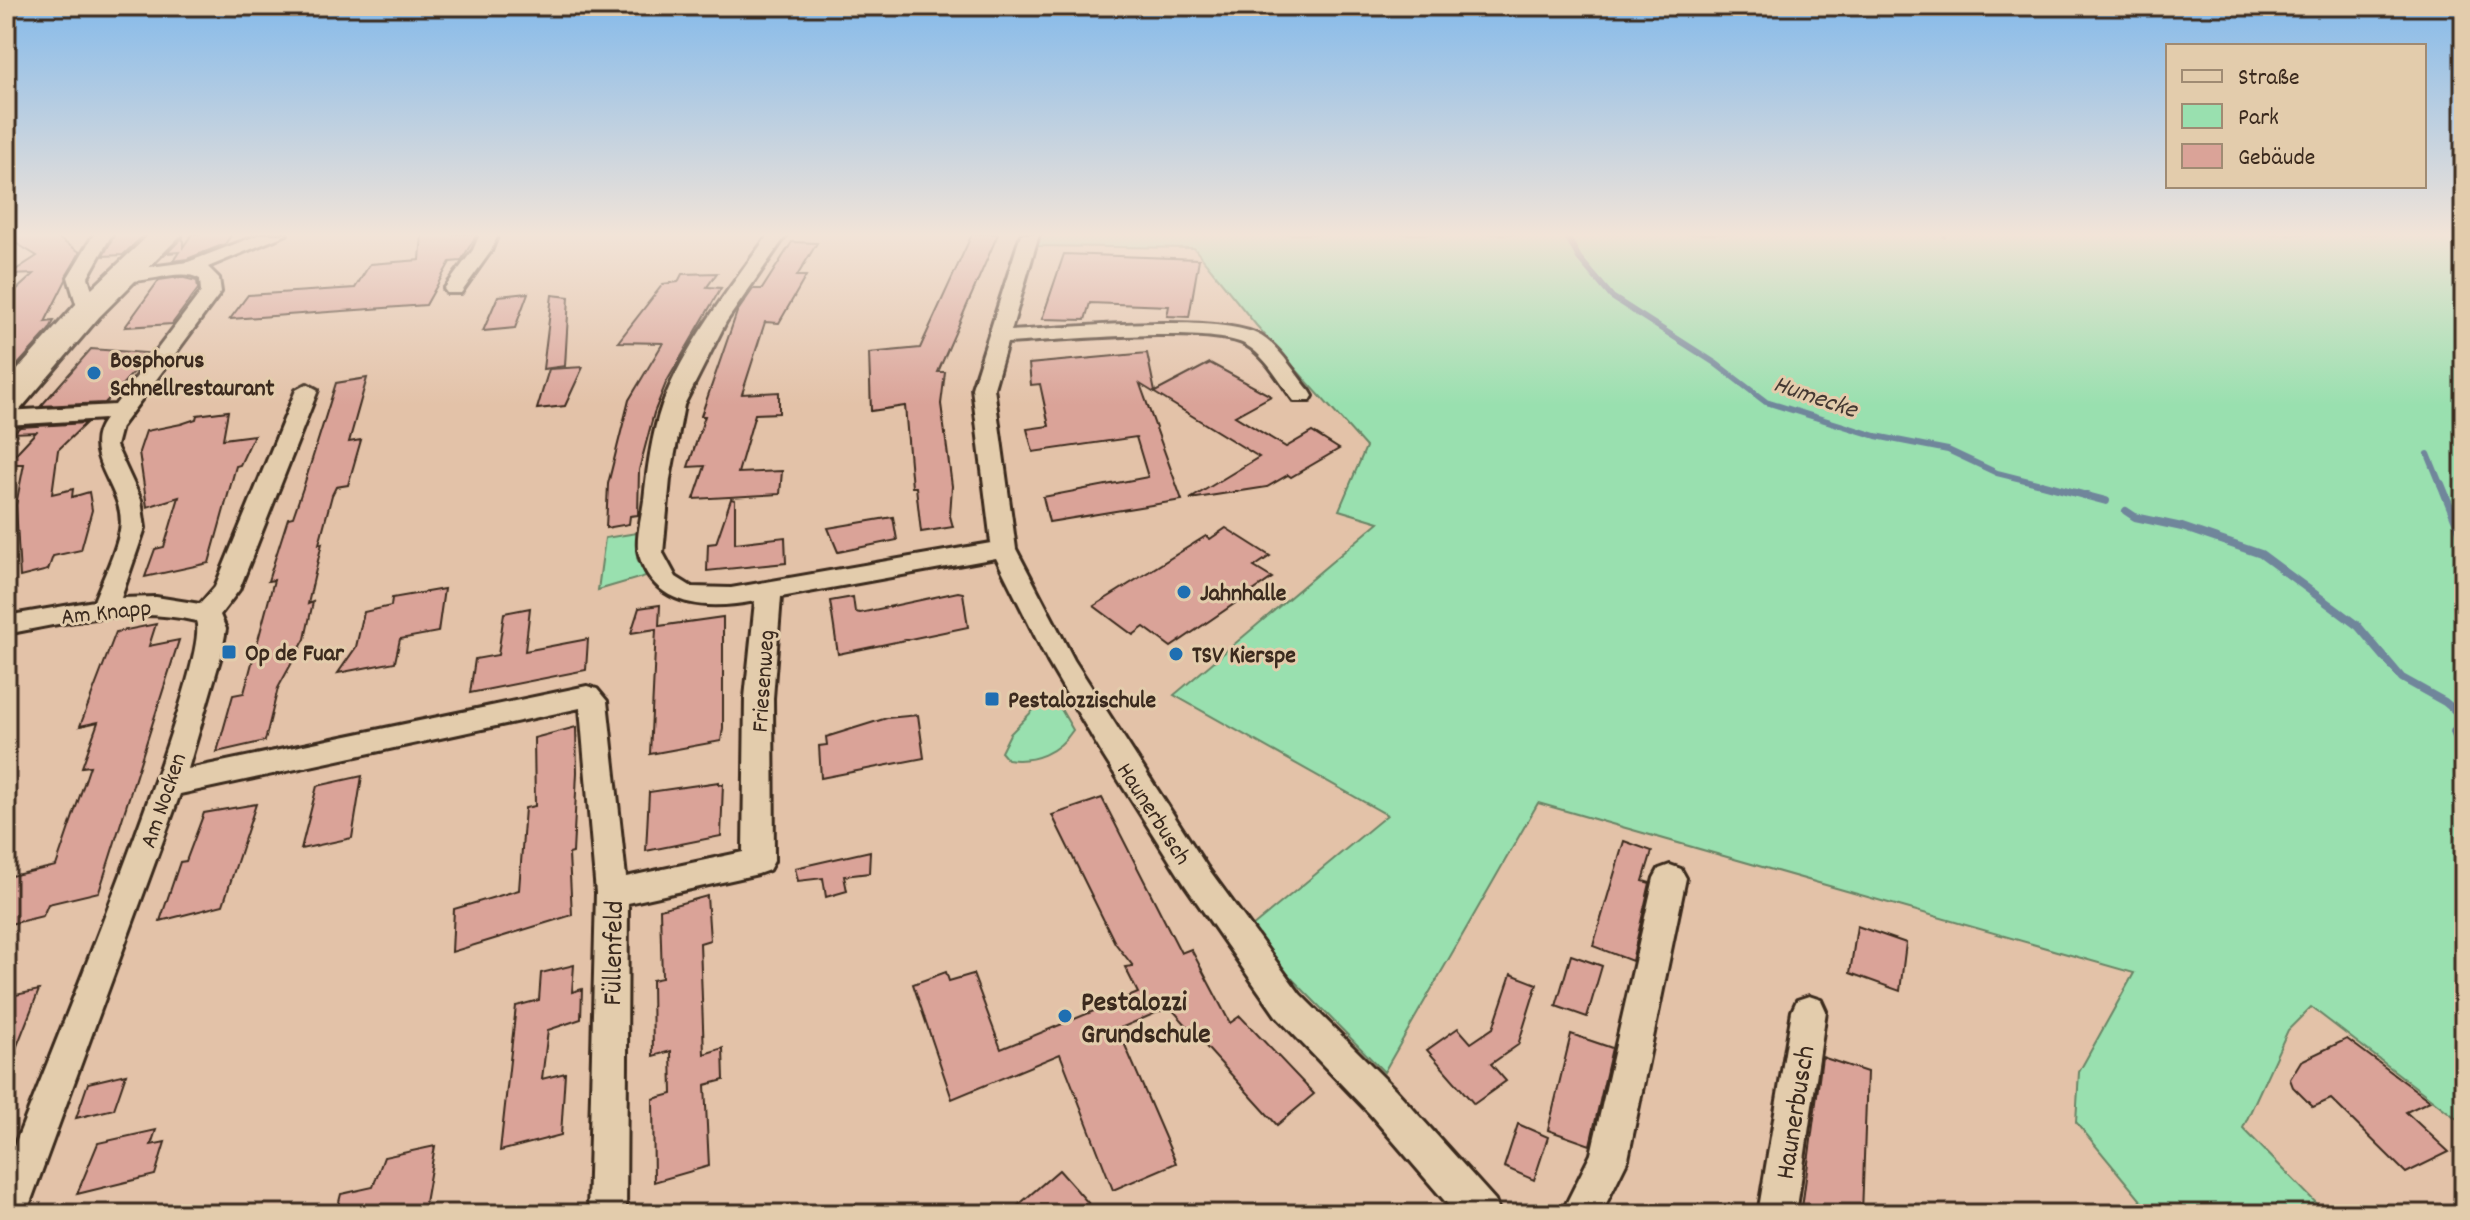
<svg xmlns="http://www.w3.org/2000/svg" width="2470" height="1220" font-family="Dekko,sans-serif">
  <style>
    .green { fill: #99e0af; stroke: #6a8566; stroke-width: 2 }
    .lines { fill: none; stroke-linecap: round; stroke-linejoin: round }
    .stream-far1 { stroke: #6f869b; stroke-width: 6 }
    .stream { stroke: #6f869b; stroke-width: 8 }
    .building { fill: #daa398; stroke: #3b2a1e; stroke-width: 2 }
    .street-casing { stroke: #3b2a1e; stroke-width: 6 }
    .primary-casing { stroke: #3b2a1e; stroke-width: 6 }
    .street { fill: #e3ccac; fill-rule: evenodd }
    .primary { fill: #e3ccac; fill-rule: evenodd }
    .poi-dot { fill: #1f6fb2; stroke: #e3ccac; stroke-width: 3 }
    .labels { text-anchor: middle; stroke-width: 6; stroke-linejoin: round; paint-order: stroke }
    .poi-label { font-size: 24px; font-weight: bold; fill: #3b2a1e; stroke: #e3ccac; text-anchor: start }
    .street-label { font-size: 24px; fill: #3b2a1e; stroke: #e3ccac }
    .water-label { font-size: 26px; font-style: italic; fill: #443933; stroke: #e3ccac }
    .near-street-label { font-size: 28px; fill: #3b2a1e; stroke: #e3ccac }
    .near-poi-label { font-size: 28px; font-weight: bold; fill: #3b2a1e; stroke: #e3ccac; text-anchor: start }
  </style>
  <rect width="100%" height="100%" fill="#e3c2a8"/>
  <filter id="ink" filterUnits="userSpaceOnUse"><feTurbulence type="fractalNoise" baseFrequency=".0125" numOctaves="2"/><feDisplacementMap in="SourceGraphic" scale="16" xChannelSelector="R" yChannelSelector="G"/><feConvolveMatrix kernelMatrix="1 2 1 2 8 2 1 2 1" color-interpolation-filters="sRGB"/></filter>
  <g filter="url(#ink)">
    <!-- green -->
    <g class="green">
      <polygon points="1040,234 1941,234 1945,237 1947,234 2464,234 2464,1120 2456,1118 2311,1007 2288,1030 2243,1128 2327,1214 2152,1214 2076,1122 2079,1072 2134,973 1538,803 1384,1072 1246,932 1387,815 1174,695 1379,522 1339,510 1366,447 1256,325 1194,248 1036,246"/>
      <polygon points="637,533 637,558 646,576 598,590 605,538"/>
      <path d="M1050,700L1058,704L1073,730C1058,753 1034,763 1007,759L1001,752L1010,734L1042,701Z"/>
    </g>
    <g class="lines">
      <!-- stream-far1 -->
      <g class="stream-far1">
        <polyline points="1566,234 1579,258 1612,297 1715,363 1766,402 1876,436 1948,450 1997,473 2049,486"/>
        <polyline points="2428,454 2441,486"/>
      </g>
      <!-- stream -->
      <g class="stream">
        <polyline points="2042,484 2106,501"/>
        <polyline points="2441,484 2464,541"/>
        <polyline points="2126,511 2135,517 2182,527 2261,554 2358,626 2402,678 2445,702 2464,718"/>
        <polyline points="2464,732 2454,732 2464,754"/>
      </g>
    </g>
    <!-- building -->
    <g class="building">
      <polygon points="6,234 51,234 80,252 45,322 54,321 49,330 6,378 6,299 34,274 8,275 37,256 6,237"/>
      <polygon points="115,234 145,234 123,255 103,256"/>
      <polygon points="192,234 232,234 225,244 187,259 173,261 179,252 167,253 183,237 183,247"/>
      <polygon points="422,234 477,234 461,261 450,262 426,305 230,319 248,295 355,288 370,264 420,260"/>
      <polygon points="972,234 998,234 938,372 945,372 941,404 952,486 950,516 953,527 921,532 916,487 912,487 905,406 871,411 869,353 920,348"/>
      <polygon points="792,242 817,243 797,276 806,276 779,323 765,322 742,394 779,392 779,413 755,414 738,473 782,471 780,494 694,499 705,466 688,467 705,416 701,416 737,312 753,289 762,289"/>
      <polygon points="1064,254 1199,259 1189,317 1167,316 1169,306 1090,303 1085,320 1042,319"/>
      <polygon points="717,273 707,287 721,288 666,383 654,413 639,470 638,515 630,516 629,524 606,528 608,484 629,400 663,343 618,342 663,284 678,282 682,274"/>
      <polygon points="180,277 197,281 198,289 172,324 125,327 159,280"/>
      <polygon points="528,293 515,328 483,331 498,296"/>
      <polygon points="552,295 569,297 565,366 543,369"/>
      <polygon points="91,349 146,353 140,359 146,359 105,403 41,406"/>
      <polygon points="1147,353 1155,392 1210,363 1271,396 1235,416 1286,447 1312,432 1339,449 1291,477 1288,475 1267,487 1190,499 1259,457 1140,384 1182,500 1049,522 1043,497 1148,477 1136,437 1033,452 1027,429 1049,426 1040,384 1031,385 1029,364"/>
      <polygon points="583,367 565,406 537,409 549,369"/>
      <polygon points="367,378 349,442 361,440 348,485 336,487 332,495 319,544 322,543 308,604 313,602 305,639 278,688 265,741 217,752 233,695 244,693 274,580 268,581 288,518 293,517 304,485 336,383"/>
      <polygon points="228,411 223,439 254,435 240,465 236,466 209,563 145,577 155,549 164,547 179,497 147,507 139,452 146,431 181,424 196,419 197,415"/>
      <polygon points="86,423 58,450 52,494 73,489 72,497 89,492 92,510 81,550 53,556 48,570 20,577 16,505 24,464 6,464 36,432 13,433 20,427"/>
      <polygon points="731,499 735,500 735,543 785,537 786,563 707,571 708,544 716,543"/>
      <polygon points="893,517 897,540 838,552 828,528"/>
      <polygon points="1226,528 1270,556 1254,567 1272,578 1171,647 1144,627 1133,635 1094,606 1206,536 1210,539"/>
      <polygon points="444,589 438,632 400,639 395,662 338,673 356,647 364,612 391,606 392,598"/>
      <polygon points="958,592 963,593 968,627 838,654 830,601 853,597 855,612 860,613"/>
      <polygon points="660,605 659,626 723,617 723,728 721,741 650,754 656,629 631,633 639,608"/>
      <polygon points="530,608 525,651 588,639 586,670 470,693 475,659 498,655 504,613"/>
      <polygon points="156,624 149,646 179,640 99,892 48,904 43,916 6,925 6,877 56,866 90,766 82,767 98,722 80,726 116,632"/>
      <polygon points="918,715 924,758 821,778 819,746 827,745 826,737 887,718"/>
      <polygon points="576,727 577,772 573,853 569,854 572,915 452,952 454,909 519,890 525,808 535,806 534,738"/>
      <polygon points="362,776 352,838 301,849 317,786"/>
      <polygon points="719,782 719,785 723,784 721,836 646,851 649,792"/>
      <polygon points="1102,798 1181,953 1191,949 1230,1023 1240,1016 1314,1094 1277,1125 1170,1007 1118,1029 1176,1163 1113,1190 1060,1054 952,1099 913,984 946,972 949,981 973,974 1001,1049 1138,993 1125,967 1133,966 1115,943 1052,815"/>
      <polygon points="256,804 223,905 160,921 180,862 186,861 204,813"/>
      <polygon points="1624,841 1652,851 1643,881 1650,883 1632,961 1593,946"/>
      <polygon points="870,851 869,873 844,876 847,891 826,897 823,878 798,881 795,868"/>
      <polygon points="707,896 710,940 700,943 704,1054 723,1048 724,1080 705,1085 709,1166 654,1182 653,1099 672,1094 671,1051 653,1056 652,980 662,978 660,909"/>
      <polygon points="1857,926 1906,943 1900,991 1850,973"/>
      <polygon points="1571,955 1602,966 1587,1017 1556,1006"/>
      <polygon points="574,965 572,992 582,989 581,1019 548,1030 542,1079 565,1073 561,1135 500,1151 516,1006 539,1000 541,973"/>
      <polygon points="1511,974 1537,984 1518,1045 1491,1064 1506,1081 1474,1104 1427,1050 1458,1028 1471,1043 1493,1028"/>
      <polygon points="39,990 8,1069 6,1069 6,997"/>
      <polygon points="1571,1034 1612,1048 1590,1145 1548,1130"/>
      <polygon points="2347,1039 2430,1101 2406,1112 2449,1152 2406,1173 2331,1099 2313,1107 2293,1087 2290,1079 2301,1061"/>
      <polygon points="1822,1057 1867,1072 1862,1214 1820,1214 1802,1208"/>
      <polygon points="126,1074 114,1109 76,1118 88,1083"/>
      <polygon points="1518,1124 1548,1137 1534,1180 1504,1167"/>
      <polygon points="156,1130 151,1145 165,1142 155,1175 77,1194 98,1143"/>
      <polygon points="435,1146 423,1214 336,1214 341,1194 373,1187 384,1157"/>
      <polygon points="1059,1170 1098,1214 1008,1214"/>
    </g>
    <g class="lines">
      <!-- street casing -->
      <g class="street-casing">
        <g id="street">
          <polygon points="94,234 112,234 88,277 98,310 88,316 78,310 68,277"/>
          <path d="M261,234H287L208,267L219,278L221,292L121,427L116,446L141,500L145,528L121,598L156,597L200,604L215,587L296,390L307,384L318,390L239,590L220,615L226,629L221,656L188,769L587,686L597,689L607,701L626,877L743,852L745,698L755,601C709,610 655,609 639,555C635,540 642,516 644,500C647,470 652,433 662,405C684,346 732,285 769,234H787L726,322L684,405L670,479L663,553L676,577L692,587L731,588L991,543L972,388L1021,234H1039L1011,331C1064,328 1219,312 1261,336C1281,348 1295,374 1310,391L1313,396L1310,401H1294C1280,383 1266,356 1246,345C1212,325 1052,341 1007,343L994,388L1016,549L1074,660L1207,867L1300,994L1395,1089L1495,1200L1500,1214H1456L1369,1113L1276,1016L1185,885L1104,757L1048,662L996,558L781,597L773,698L774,861L769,870L758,874L628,903L626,1214H588L596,893L580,708L180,794L26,1214H6V1167C33,1098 214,659 196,621C133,606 69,622 6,634V616L94,601C103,578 116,553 120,530C128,489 76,457 105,419L6,425V411L115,405L201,292L200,279C177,264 134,292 117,275L120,271L188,262Z"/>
          <polygon points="480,234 498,234 491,251 461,293 447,293 444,289 473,250"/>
          <polygon points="1670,865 1681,869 1686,878 1628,1159 1601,1214 1561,1214 1591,1154 1654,878 1659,869"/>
          <polygon points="1809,996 1821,1000 1826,1011 1796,1214 1758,1214 1792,1011 1797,1000"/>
        </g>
      </g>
      <!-- primary casing -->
      <g class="primary-casing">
        <polygon id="primary" points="150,234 182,234 99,317 18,412 6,416 6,383 77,303"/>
      </g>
      <!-- street -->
      <use href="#street" class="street"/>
      <!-- primary -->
      <use href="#primary" class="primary"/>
    </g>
  </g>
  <!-- sky -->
  <linearGradient id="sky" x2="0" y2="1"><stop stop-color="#85baea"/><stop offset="0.58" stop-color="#f2e4d8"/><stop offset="1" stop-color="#f2e4d8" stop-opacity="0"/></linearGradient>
  <rect width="2470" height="405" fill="url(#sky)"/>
  <!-- markers -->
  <g class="poi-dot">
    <circle cx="94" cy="373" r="8"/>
    <circle cx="1184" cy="592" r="8"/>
    <rect x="221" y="644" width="16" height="16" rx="4"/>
    <circle cx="1176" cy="654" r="8"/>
    <rect x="984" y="691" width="16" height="16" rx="4"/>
    <circle cx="1065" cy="1016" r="8"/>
  </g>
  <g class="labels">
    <!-- poi labels -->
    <g class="poi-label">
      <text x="110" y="367">Bosphorus<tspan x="110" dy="28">Schnellrestaurant</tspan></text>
      <text x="1200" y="600">Jahnhalle</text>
      <text x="245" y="660">Op de Fuar</text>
      <text x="1192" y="662">TSV Kierspe</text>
      <text x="1008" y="707">Pestalozzischule</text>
    </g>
    <!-- street labels -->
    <g class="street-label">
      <text transform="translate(106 611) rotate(-6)" y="8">Am Knapp</text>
      <text transform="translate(762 681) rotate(-86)" y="8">Friesenweg</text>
      <text transform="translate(162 800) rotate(-71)" y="8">Am Nocken</text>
      <text transform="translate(1155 813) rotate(57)" y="8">Haunerbusch</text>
    </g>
    <!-- water labels -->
    <g class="water-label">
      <text transform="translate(1816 395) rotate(19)" y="9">Humecke</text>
    </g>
    <!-- near-street labels -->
    <g class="near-street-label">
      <text transform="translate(611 953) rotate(-89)" y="10">Füllenfeld</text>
      <text transform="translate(1793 1112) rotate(-81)" y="10">Haunerbusch</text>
    </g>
    <!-- near-poi labels -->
    <g class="near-poi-label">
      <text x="1081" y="1010">Pestalozzi<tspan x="1081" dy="32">Grundschule</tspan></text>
    </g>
  </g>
  <!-- margin -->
  <rect width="2470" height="1220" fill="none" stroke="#e3ccac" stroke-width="32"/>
  <rect x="16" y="16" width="2438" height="1188" fill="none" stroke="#3b2a1e" stroke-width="3" filter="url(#ink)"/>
  <!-- legend -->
  <rect x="2166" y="44" width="260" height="144" fill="#e3ccac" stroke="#a08b73" stroke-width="2"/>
  <rect x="2182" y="70" width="40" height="12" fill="#e3ccac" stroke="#a08b73" stroke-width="2"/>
  <text x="2238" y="84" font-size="24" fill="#3b2a1e">Straße</text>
  <rect x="2182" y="104" width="40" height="24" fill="#99e0af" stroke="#a08b73" stroke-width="2"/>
  <text x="2238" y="124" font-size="24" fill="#3b2a1e">Park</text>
  <rect x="2182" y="144" width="40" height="24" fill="#daa398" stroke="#a08b73" stroke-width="2"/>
  <text x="2238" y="164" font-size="24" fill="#3b2a1e">Gebäude</text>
</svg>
